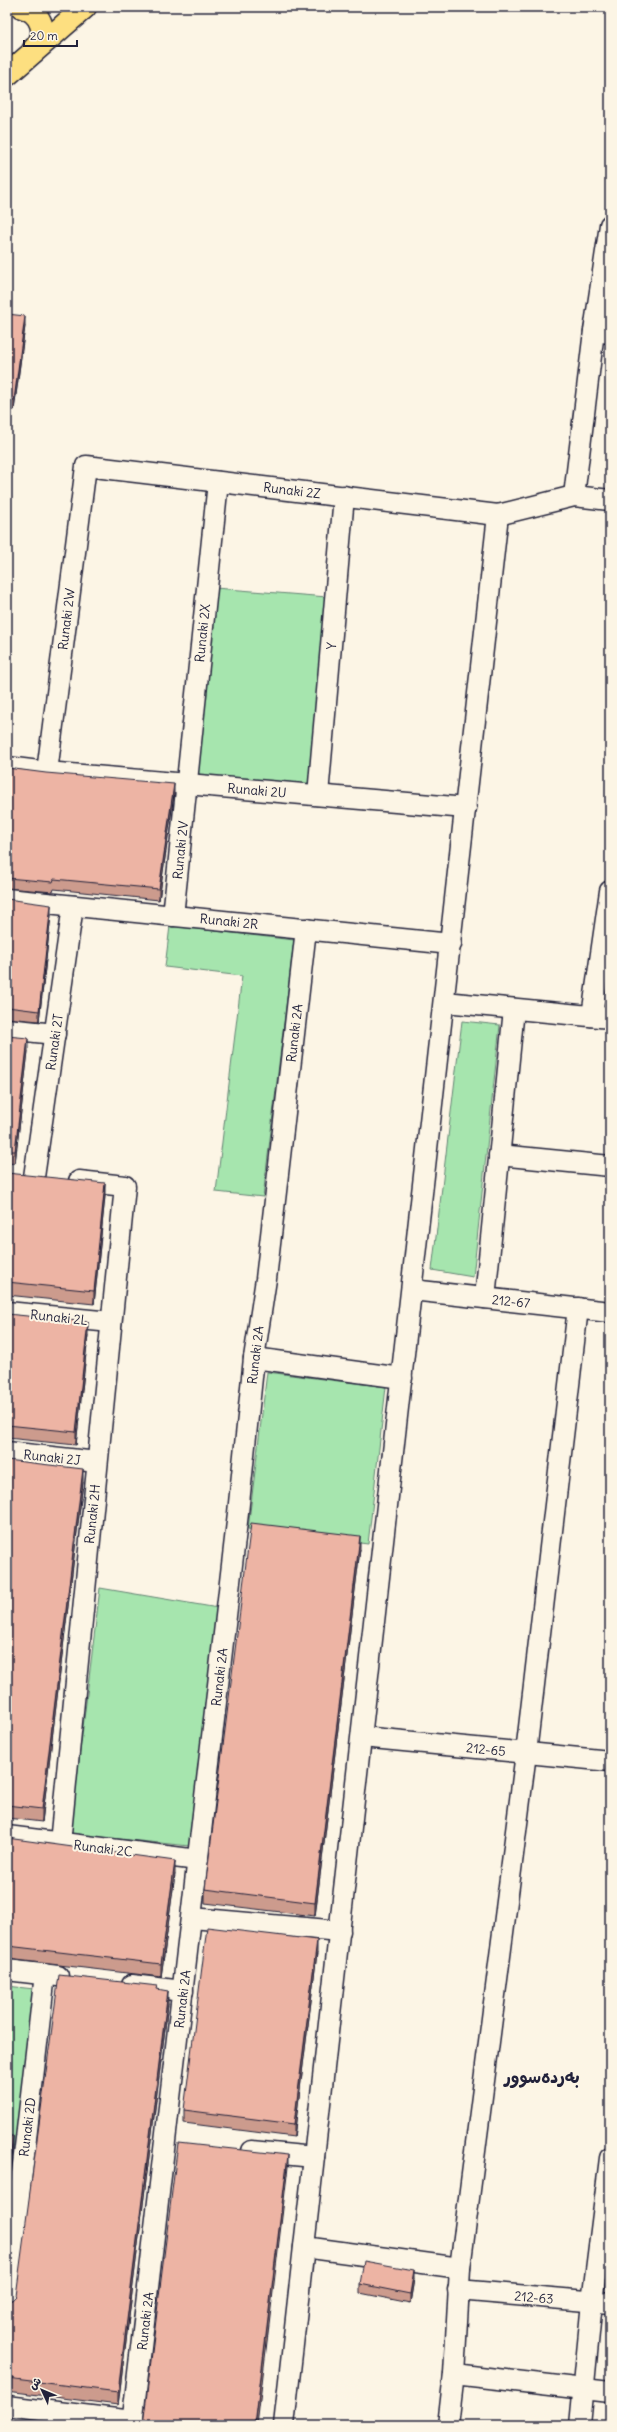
<svg xmlns="http://www.w3.org/2000/svg" width="617" height="2432" font-family="Delius,'Playpen Sans Arabic',sans-serif">
  <style>
    .green { fill: #a6e5ae; stroke: #648474 }
    .lines { fill: none; stroke-linecap: round; stroke-linejoin: round }
    .minor-casing { stroke: #22223b; stroke-width: 23 }
    .highway-casing { stroke: #22223b; stroke-width: 25 }
    .minor { stroke: #fcf5e5; stroke-width: 20 }
    .highway { stroke: #fddf80; stroke-width: 22 }
    .wall { fill: #cc9b8d; stroke: #22223b }
    .shaded-wall { fill: #a67e73; stroke: #22223b }
    .building { fill: #edb4a4; stroke: #22223b }
    .labels { text-anchor: middle; stroke-width: 4; stroke-linejoin: round; paint-order: stroke }
    .street-label { font-size: 13px; fill: #22223b; stroke: #fcf5e5 }
    .district-label { font-size: 17px; font-weight: bold; fill: #22223b; stroke: #fcf5e5 }
  </style>
  <rect width="100%" height="100%" fill="#fcf5e5"/>
  <filter id="ink" filterUnits="userSpaceOnUse"><feTurbulence type="fractalNoise" baseFrequency=".025" numOctaves="2"/><feDisplacementMap in="SourceGraphic" scale="8" xChannelSelector="R" yChannelSelector="G"/><feConvolveMatrix kernelMatrix="1 2 1 2 8 2 1 2 1" color-interpolation-filters="sRGB"/></filter>
  <g filter="url(#ink)">
    <!-- green -->
    <g class="green">
      <polygon points="215,588 327,597 309,785 195,776"/>
      <polygon points="170,926 294,940 263,1197 216,1192 242,976 165,967"/>
      <polygon points="462,1021 500,1025 473,1277 432,1270"/>
      <polygon points="267,1372 386,1387 368,1544 248,1529"/>
      <polygon points="100,1588 218,1608 190,1846 70,1834"/>
      <polygon points="7,1986 34,1989 17,2150 7,2149"/>
    </g>
    <g class="lines">
      <!-- minor casing -->
      <g class="minor-casing">
        <g id="minor">
          <polyline points="594,331 610,225"/>
          <polyline points="574,496 594,331 610,333"/>
          <polyline points="7,767 47,772 466,808"/>
          <polyline points="47,772 86,466 498,515 574,496 610,500"/>
          <polyline points="318,795 344,496"/>
          <polyline points="7,899 451,944"/>
          <polyline points="173,916 218,482"/>
          <polyline points="445,1002 610,1018"/>
          <polyline points="592,1016 610,891"/>
          <polyline points="7,1029 55,1034"/>
          <polyline points="499,1155 610,1166"/>
          <polyline points="34,1177 73,906"/>
          <polyline points="412,1290 610,1312"/>
          <polyline points="485,1298 514,1009"/>
          <polyline points="7,1312 111,1322"/>
          <polyline points="254,1358 402,1378"/>
          <polyline points="7,1452 97,1462"/>
          <polyline points="362,1737 610,1761"/>
          <polyline points="7,1836 198,1860"/>
          <polyline points="60,1843 125,1186 79,1181"/>
          <polyline points="192,1918 340,1931"/>
          <polyline points="7,1970 58,1976"/>
          <polyline points="132,1985 183,1991"/>
          <polyline points="251,2151 314,2157"/>
          <polyline points="304,2247 460,2268"/>
          <polyline points="458,2290 610,2303"/>
          <polyline points="7,2303 45,1974"/>
          <polyline points="454,2374 610,2392"/>
          <polyline points="7,2406 133,2421"/>
          <polyline points="132,2425 238,1513 254,1358 266,1279 306,929"/>
          <polyline points="284,2425 498,515"/>
          <polyline points="448,2425 454,2374 460,2268 526,1753 578,1308"/>
          <polyline points="580,2425 592,2302 610,2158"/>
        </g>
      </g>
      <!-- highway casing -->
      <g class="highway-casing">
        <g id="highway">
          <path d="M22,7C42,12 49,35 34,49"/>
          <polyline points="7,75 85,7"/>
        </g>
      </g>
      <!-- minor -->
      <use href="#minor" class="minor"/>
      <!-- highway -->
      <use href="#highway" class="highway"/>
    </g>
    <!-- wall -->
    <g class="wall">
      <polygon points="7,314 25,326 14,410 7,409"/>
      <polygon points="7,768 174,794 159,900 54,889 53,892 7,888"/>
      <polygon points="7,899 51,915 39,1021 7,1018"/>
      <polygon points="7,1036 28,1051 15,1163 7,1164"/>
      <polygon points="7,1173 105,1196 94,1304 7,1295"/>
      <polygon points="7,1314 88,1335 76,1445 7,1438"/>
      <polygon points="7,1460 83,1482 42,1822 7,1818"/>
      <polygon points="360,1549 315,1916 205,1903 205,1889"/>
      <polygon points="7,1838 175,1874 161,1977 8,1959 7,1959"/>
      <polygon points="317,1953 294,2137 184,2123 184,2110"/>
      <polygon points="158,1989 168,2004 118,2405 7,2391 7,2301 12,2300 16,2296"/>
      <polygon points="414,2279 410,2303 360,2293 360,2284"/>
    </g>
    <!-- shaded-wall -->
    <g class="shaded-wall">
      <polygon points="25,316 25,326 14,410 14,400"/>
      <polygon points="174,784 174,794 159,900 159,889"/>
      <polygon points="8,877 8,888 7,888 7,878"/>
      <polygon points="51,905 51,915 39,1021 39,1011"/>
      <polygon points="28,1038 28,1051 15,1163 15,1151"/>
      <polygon points="105,1183 105,1196 94,1304 94,1291"/>
      <polygon points="88,1322 88,1335 76,1445 76,1432"/>
      <polygon points="83,1469 83,1482 42,1822 42,1809"/>
      <polygon points="360,1536 360,1549 315,1916 315,1903"/>
      <polygon points="175,1861 175,1874 161,1977 161,1964"/>
      <polygon points="317,1940 317,1953 294,2137 294,2124"/>
      <rect x="7" y="1946" width="1" height="13"/>
      <polygon points="168,1991 168,2004 118,2405 118,2392"/>
      <polygon points="13,2136 13,2149 7,2203 7,2190"/>
      <polygon points="288,2155 288,2167 257,2425 255,2425"/>
      <polygon points="414,2270 414,2279 410,2303 410,2294"/>
    </g>
    <!-- building -->
    <g class="building">
      <polygon points="7,314 25,316 14,400 7,399"/>
      <polygon points="7,768 46,773 174,784 159,889 54,879 53,882 7,878"/>
      <polygon points="7,899 51,905 39,1011 7,1007"/>
      <polygon points="7,1036 28,1038 15,1151 7,1151"/>
      <polygon points="7,1173 105,1183 94,1291 7,1282"/>
      <polygon points="7,1314 88,1322 76,1432 7,1425"/>
      <polygon points="7,1460 83,1469 42,1809 7,1805"/>
      <polygon points="251,1523 360,1536 315,1903 205,1889"/>
      <polygon points="7,1838 175,1861 161,1964 8,1946 7,1946"/>
      <polygon points="207,1927 317,1940 294,2124 184,2110"/>
      <polygon points="59,1975 158,1986 157,1989 168,1991 118,2392 7,2378 7,2301 12,2300 16,2296"/>
      <polygon points="7,2136 13,2136 7,2190"/>
      <polygon points="178,2143 288,2155 255,2425 143,2425"/>
      <polygon points="364,2261 414,2270 410,2294 360,2284"/>
    </g>
  </g>
  <g class="labels">
    <!-- street labels -->
    <g class="street-label">
      <text transform="translate(292 490) rotate(7)" y="5">Runaki 2Z</text>
      <text transform="translate(66 619) rotate(-83)" y="5">Runaki 2W</text>
      <text transform="translate(202 633) rotate(-84)" y="5">Runaki 2X</text>
      <text transform="translate(331 646) rotate(-85)" y="5">Y</text>
      <text transform="translate(257 790) rotate(5)" y="5">Runaki 2U</text>
      <text transform="translate(180 850) rotate(-84)" y="5">Runaki 2V</text>
      <text transform="translate(229 921) rotate(6)" y="5">Runaki 2R</text>
      <text transform="translate(294 1033) rotate(-83)" y="5">Runaki 2A</text>
      <text transform="translate(54 1042) rotate(-82)" y="5">Runaki 2T</text>
      <text transform="translate(511 1301) rotate(6)" y="5">212-67</text>
      <text transform="translate(59 1317) rotate(6)" y="5">Runaki 2L</text>
      <text transform="translate(255 1355) rotate(-83)" y="5">Runaki 2A</text>
      <text transform="translate(52 1457) rotate(6)" y="5">Runaki 2J</text>
      <text transform="translate(92 1514) rotate(-84)" y="5">Runaki 2H</text>
      <text transform="translate(219 1677) rotate(-83)" y="5">Runaki 2A</text>
      <text transform="translate(486 1749) rotate(6)" y="5">212-65</text>
      <text transform="translate(103 1848) rotate(7)" y="5">Runaki 2C</text>
      <text transform="translate(182 1999) rotate(-83)" y="5">Runaki 2A</text>
      <text transform="translate(27 2127) rotate(-83)" y="5">Runaki 2D</text>
      <text transform="translate(534 2297) rotate(5)" y="5">212-63</text>
      <text transform="translate(145 2321) rotate(-83)" y="5">Runaki 2A</text>
    </g>
    <!-- district labels -->
    <g class="district-label">
      <text x="542" y="2083">بەردەسوور</text>
    </g>
  </g>
  <!-- margin -->
  <rect width="617" height="2432" fill="none" stroke="#fcf5e5" stroke-width="24"/>
  <rect x="12" y="12" width="593" height="2408" fill="none" stroke="#22223b" stroke-width="1.5" filter="url(#ink)"/>
  <!-- north arrow -->
  <g transform="translate(42 2390) rotate(314)" stroke="#fcf5e5" stroke-width="3" paint-order="stroke">
  <path d="M0-3L7 15L0 10L-7 15Z" fill="#22223b"/>
  <text y="-6" font-size="11" font-weight="bold" text-anchor="middle" fill="#22223b">ش</text>
  </g>
  <!-- scale -->
  <path d="M24 40v6h53v-6" fill="none" stroke="#22223b" stroke-width="2"/>
  <text x="30" y="40" font-size="12" fill="#22223b" stroke="#fcf5e5" stroke-width="3" paint-order="stroke">20 m</text>
</svg>
